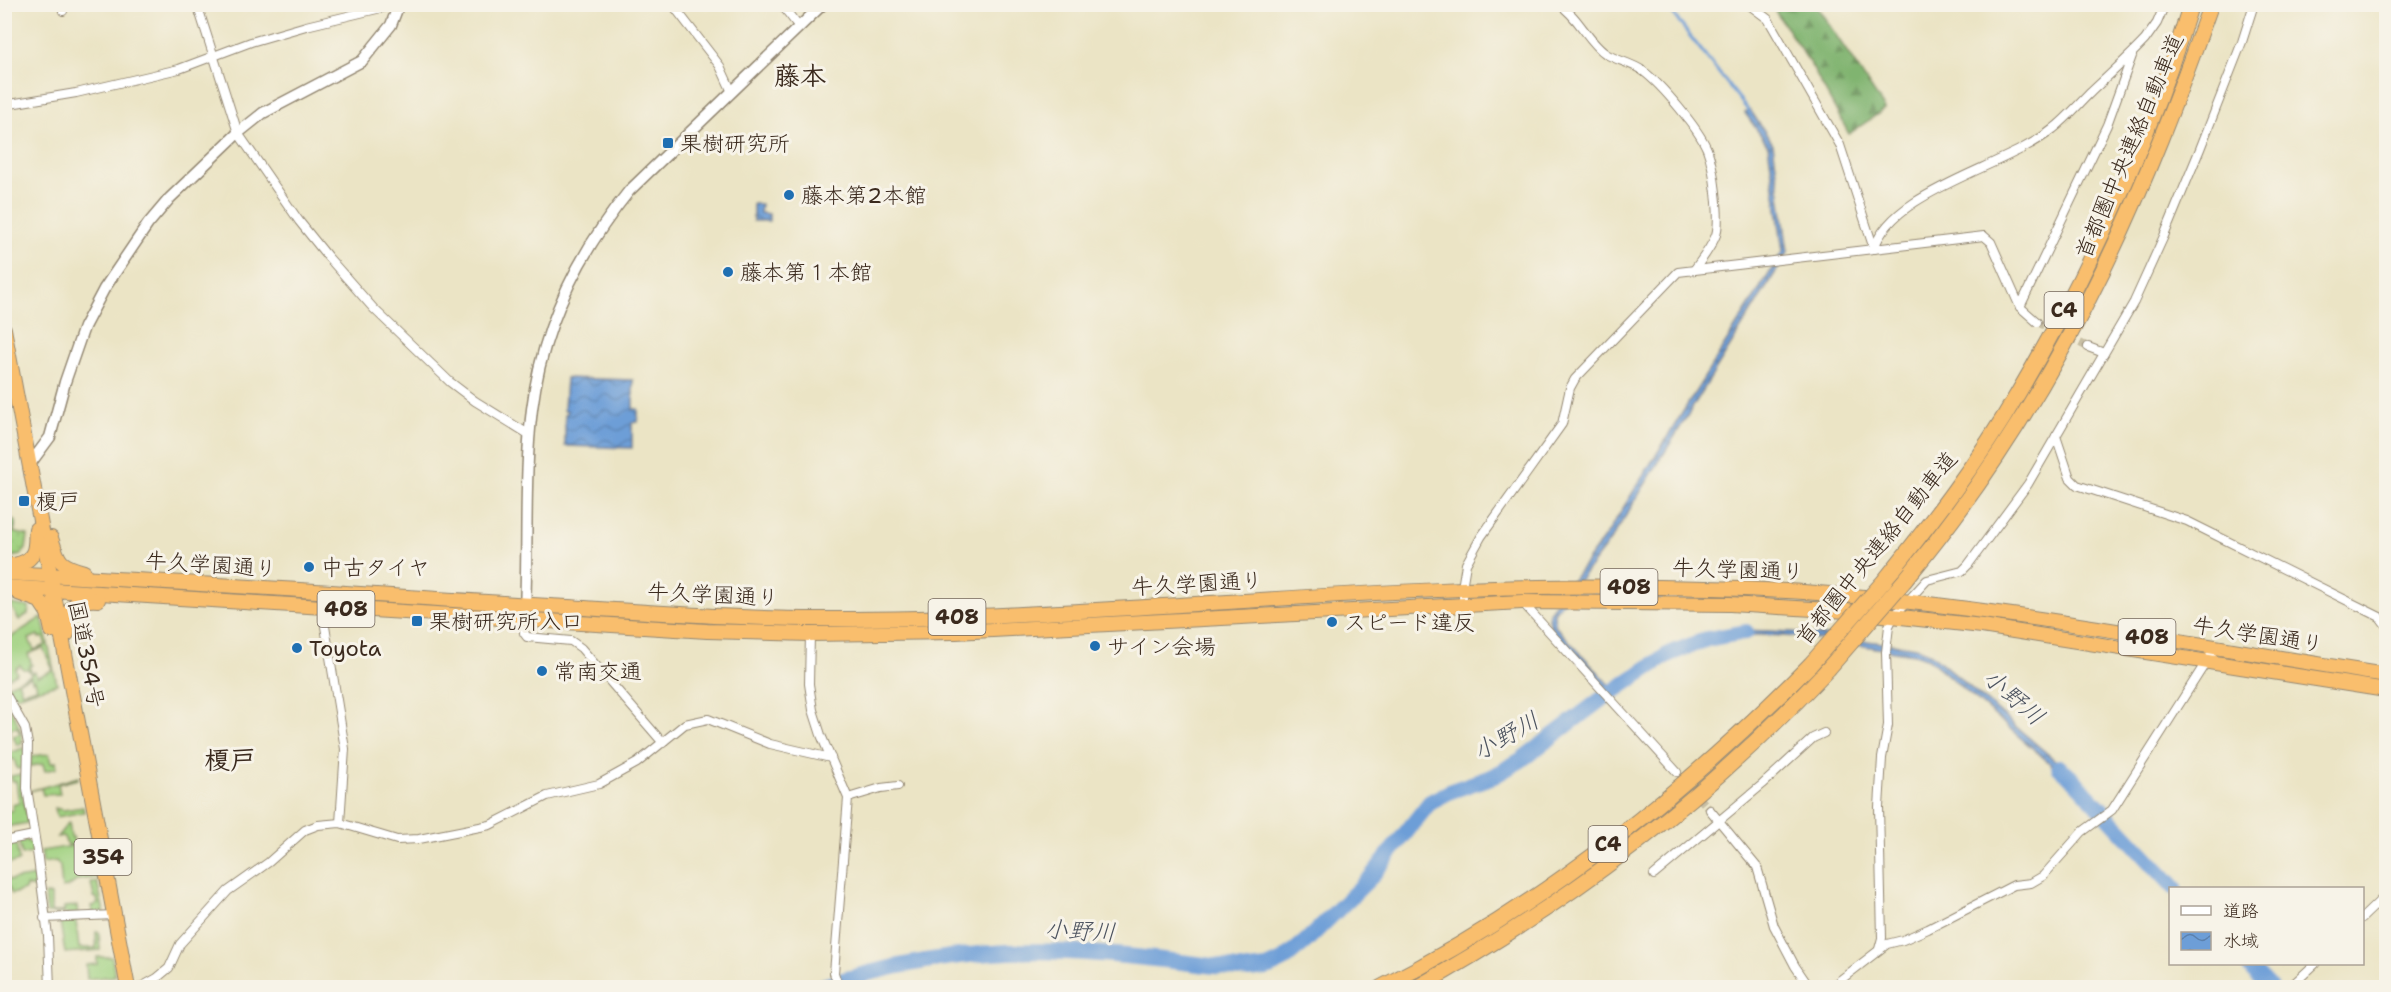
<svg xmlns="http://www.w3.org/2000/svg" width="2391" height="992" font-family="'Shantell Sans','Klee One',sans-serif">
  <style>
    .grass { fill: url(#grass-dots); stroke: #6e7e50; stroke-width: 1.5 }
    .forest { fill: url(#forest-firs); stroke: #5e6f46; stroke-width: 1.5 }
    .garden { fill: #a1d281; stroke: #6e7e50; stroke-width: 1.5; fill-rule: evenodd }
    .water { fill: url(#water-waves); stroke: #54647a; stroke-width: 1.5 }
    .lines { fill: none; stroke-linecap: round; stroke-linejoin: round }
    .stream { stroke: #6d9ed7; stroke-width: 3 }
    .river { stroke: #6d9ed7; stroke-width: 16 }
    .minor-tunnel { stroke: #c8bfa4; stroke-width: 8; stroke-dasharray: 8 4; stroke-linecap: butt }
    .minor-casing { stroke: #938772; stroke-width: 10 }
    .tertiary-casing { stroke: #938772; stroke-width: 13 }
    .trunk-casing { stroke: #938772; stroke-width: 16 }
    .motorway-casing { stroke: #938772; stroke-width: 17 }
    .minor { stroke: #fff; stroke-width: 8 }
    .tertiary { stroke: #fff; stroke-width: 10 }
    .trunk { stroke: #f9be6d; stroke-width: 14 }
    .motorway { stroke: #f9be6d; stroke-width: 15 }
    .motorway-bridge-casing { stroke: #938772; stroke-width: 17; stroke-linecap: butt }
    .motorway-bridge { stroke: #f9be6d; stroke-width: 15 }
    .poi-dot { fill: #1f6fb2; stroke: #f7f3e8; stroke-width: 2 }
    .labels { text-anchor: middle; stroke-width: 6; stroke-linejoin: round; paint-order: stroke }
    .shield { fill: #f7f3e8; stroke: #73665b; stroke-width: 1.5 }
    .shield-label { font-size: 21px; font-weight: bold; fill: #3b2a1e }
    .poi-label { font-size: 22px; fill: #3b2a1e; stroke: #f7f3e8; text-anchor: start }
    .street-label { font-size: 22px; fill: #3b2a1e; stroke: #f7f3e8 }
    .water-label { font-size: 24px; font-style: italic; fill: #4c535f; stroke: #f7f3e8 }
    .quarter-label { font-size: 26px; font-weight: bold; fill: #3b2a1e; stroke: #f7f3e8 }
  </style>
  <defs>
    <pattern id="grass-dots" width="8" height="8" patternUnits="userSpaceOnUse" patternTransform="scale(1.5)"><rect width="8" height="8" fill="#a1d281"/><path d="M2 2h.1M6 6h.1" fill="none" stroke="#8cb46f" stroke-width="1.8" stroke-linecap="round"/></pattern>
    <pattern id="forest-firs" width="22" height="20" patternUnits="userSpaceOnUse" patternTransform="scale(1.5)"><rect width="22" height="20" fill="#80b46f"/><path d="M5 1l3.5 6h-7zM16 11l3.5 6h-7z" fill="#6a935b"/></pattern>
    <pattern id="water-waves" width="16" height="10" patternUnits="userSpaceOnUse" patternTransform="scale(1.5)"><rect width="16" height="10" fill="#6d9ed7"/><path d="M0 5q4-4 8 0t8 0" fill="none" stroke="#5b81ae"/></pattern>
  </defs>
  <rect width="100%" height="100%" fill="#f7f3e8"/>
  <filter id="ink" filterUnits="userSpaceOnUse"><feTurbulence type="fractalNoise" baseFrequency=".0167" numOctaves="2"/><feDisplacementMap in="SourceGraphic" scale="12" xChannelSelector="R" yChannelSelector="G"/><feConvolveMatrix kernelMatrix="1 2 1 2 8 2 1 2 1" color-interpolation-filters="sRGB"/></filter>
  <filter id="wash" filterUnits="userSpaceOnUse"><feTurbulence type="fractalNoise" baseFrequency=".008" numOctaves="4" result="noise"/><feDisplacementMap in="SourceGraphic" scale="24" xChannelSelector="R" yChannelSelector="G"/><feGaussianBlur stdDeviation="1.35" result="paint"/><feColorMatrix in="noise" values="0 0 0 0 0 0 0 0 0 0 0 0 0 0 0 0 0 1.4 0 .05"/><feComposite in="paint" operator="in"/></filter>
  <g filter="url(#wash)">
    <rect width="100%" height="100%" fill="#ebe4c5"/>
    <!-- grass -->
    <polygon class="grass" points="10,532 28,535 26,549 21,555 5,558"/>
    <!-- forest -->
    <g class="forest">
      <polygon points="1771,5 1816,5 1885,109 1849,134 1808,60"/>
      <polygon points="5,515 16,522 14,532 5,531"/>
    </g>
    <!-- garden -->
    <g class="garden">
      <polygon points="4,603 29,607 28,614 19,620 10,605 5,607"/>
      <path d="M42,617L57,684L12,697L5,687L31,675L28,669H23L20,665L15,669L17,673L5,680L4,675L8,673L6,670L9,668L5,661V641ZM38,635L39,638L43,637L46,645L34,650L29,639ZM43,648L53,670L37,677L35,672L32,673L29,666L32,665L28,654ZM31,677L32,681L35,680L37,688L22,692L18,681Z"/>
      <path d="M4,699C12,712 23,728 22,743L17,745L13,736L20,734L17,727L9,729L10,732L6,733L5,731Z"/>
      <polygon points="23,748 26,752 23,768 17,769 14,759 6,760 5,755"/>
      <polygon points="49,754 51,763 56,762 57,768 45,771 43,764 30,766 32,756"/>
      <polygon points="22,774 23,798 28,823 5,827 5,812 13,810 12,805 19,803 16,781 12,781 11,776"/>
      <polygon points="78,777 78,779 58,784 60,794 43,795 41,788 30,791"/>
      <polygon points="83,807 84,812 57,817 55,808 63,810"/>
      <polygon points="69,822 71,837 73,837 74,844 68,845 63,836 57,837"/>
      <polygon points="25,840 32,844 33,853 22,855 19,842"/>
      <polygon points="16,842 19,861 5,865 8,879 5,879 5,845"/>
      <polygon points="91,843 97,877 78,880 68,887 62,888 60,866 56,861 43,863 41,851"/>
      <polygon points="35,876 36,888 26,886 25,890 12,894 7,884 5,885 5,881"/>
      <polygon points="97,882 104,912 93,913 91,906 98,904 97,898 94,897 91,883"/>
      <polygon points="45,894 51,895 51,912 64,912 64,907 77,906 78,914 47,913"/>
      <polygon points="60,921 76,921 79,948 96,948 96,932 99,932 100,950 65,953"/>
      <polygon points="97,957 112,957 115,976 87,979 86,965 97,964"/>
    </g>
    <!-- water -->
    <g class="water">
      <polygon points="1750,110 1773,144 1788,252 1612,538 1554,613 1555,626 1612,687 1608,692 1550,628 1549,612 1607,534 1783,251 1768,145 1745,113"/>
      <polygon points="753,204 761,204 760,213 769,214 769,221 753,221"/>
      <polygon points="566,378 633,380 633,409 638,409 638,422 632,422 632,448 565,446 565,415 568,411 564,410"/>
      <path d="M1743,630L1792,632L1916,647L1931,654L2077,779L2073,783L1929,659L1915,654C1858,646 1782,629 1726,637L1725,632Z"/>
    </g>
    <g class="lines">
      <!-- stream -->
      <g class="stream">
        <polyline points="1665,4 1751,114"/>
        <polyline points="1610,690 1613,693"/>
      </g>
      <!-- river -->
      <g class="river">
        <polyline points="2059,767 2075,781 2175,888"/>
        <polyline points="2247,964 2270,988"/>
        <path d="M817,988C897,962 982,948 1066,952C1126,954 1187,963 1248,970L1267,968L1282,961L1305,942L1371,877L1430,802L1451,791L1494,776L1521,760L1599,701L1669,654L1707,639L1746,632"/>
      </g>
    </g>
  </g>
  <g filter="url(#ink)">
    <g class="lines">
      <!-- minor-tunnel -->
      <g class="minor-tunnel">
        <polyline points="2037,322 2088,347"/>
        <polyline points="1683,779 1710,810"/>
      </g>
      <!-- minor casing -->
      <g class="minor-casing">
        <g id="minor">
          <polyline points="62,4 63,11"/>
          <polyline points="197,4 238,133 299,221 328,257 374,309 450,382 475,401 530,435"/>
          <polyline points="672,4 720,66 732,92"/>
          <polyline points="781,4 799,27"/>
          <path d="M1559,4C1580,18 1588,42 1606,54C1618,61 1632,63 1643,71C1662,85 1698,128 1707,149C1714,167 1721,218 1716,235C1711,248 1702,259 1694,270"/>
          <polyline points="1748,4 1768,19 1840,145 1874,249"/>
          <polyline points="4,105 76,93 179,69 251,42 306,26 398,4"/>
          <path d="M1874,249C1892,190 2005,168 2053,129C2066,119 2077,106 2089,94C2108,76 2127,59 2145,40L2157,23L2165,4"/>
          <polyline points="2020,307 2107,125 2132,56"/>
          <polyline points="2088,347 2104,353"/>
          <polyline points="2056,436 2070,478 2077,485 2187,521 2380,617 2386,625"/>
          <polyline points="1522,602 1677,772"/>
          <polyline points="1463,605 1463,582 1466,564 1481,537 1562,424 1570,388 1575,379 1678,272 1984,236 1991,242 2020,307 2037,322"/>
          <polyline points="322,608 345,749 340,823"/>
          <polyline points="524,619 524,633 527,637 571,641 581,648 663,743"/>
          <polyline points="810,634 809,684 813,710 821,735 848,798 834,973 839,988"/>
          <polyline points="4,691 25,728 28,744 27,788 37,851 48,936 50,988"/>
          <polyline points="848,798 881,788 898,786"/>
          <polyline points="1710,810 1757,867 1774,926 1795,966 1810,988"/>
          <polyline points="4,841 34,835"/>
          <polyline points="1654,875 1763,784 1813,738 1824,733"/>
          <polyline points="44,918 114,915"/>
          <polyline points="2362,918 2386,895"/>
          <polyline points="1879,949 1882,938 1879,807 1882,758 1888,725 1886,652 1889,626 1894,616 1927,580 1962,571 1968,565 2028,484 2134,302 2164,236 2200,149 2242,42 2254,4"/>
          <polyline points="139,988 157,978 169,968 180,944 228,891 269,862 305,830 318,825 340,823 397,840 419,839 490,825 547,796 599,784 637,763 685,724 708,719 770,744 831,758"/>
          <polyline points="1830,988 1887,944 1903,940 1928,929 2014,885 2031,883 2043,876 2082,832 2112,810 2215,648"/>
          <polyline points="2289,988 2315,964"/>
        </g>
      </g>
      <!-- tertiary casing -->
      <g class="tertiary-casing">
        <g id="tertiary">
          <polyline points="30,464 50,437 65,382 84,327 104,289 148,224 170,198 238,133 263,113 362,61 391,25 399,4"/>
          <path d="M525,610C528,543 524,475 532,409C542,328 578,254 629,191L823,4"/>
        </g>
      </g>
      <!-- trunk casing -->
      <g class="trunk-casing">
        <g id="trunk">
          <polyline points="4,329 128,988"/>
          <path d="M51,538C59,562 59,565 84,572"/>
          <path d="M4,566C19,565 34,562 35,545C36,539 35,535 36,529"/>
          <path d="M4,573C192,582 380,596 568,607C652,612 736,619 820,619C1100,620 1380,581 1660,587C1728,588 1796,590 1864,597C2038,614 2213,648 2386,675"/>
          <polyline points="4,587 707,631 810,634 956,632 1522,602 1730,604 1847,611 1982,626 2386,690"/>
          <polyline points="18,593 40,601 48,613 52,631"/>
          <path d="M67,634C68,628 66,624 67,619C69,602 84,599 98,600"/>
        </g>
      </g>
      <!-- motorway casing -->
      <g class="motorway-casing">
        <g id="motorway">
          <path d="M1885,580C1932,521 1979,461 2017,395C2089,273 2149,140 2191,4"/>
          <path d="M1905,580C1983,486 2050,380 2103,270C2145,184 2179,94 2211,4"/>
          <path d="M1380,988C1542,907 1684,793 1810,665"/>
          <path d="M1416,988C1569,903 1708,797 1828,669"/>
        </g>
      </g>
      <!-- minor -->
      <use href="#minor" class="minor"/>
      <!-- tertiary -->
      <use href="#tertiary" class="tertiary"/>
      <!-- trunk -->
      <use href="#trunk" class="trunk"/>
      <!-- motorway -->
      <use href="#motorway" class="motorway"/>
      <!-- motorway-bridge casing -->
      <g class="motorway-bridge-casing">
        <g id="motorway-bridge">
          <polyline points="1810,665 1885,580"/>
          <polyline points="1828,669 1905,580"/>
        </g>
      </g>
      <!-- motorway-bridge -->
      <use href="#motorway-bridge" class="motorway-bridge"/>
    </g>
  </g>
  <!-- markers -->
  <g class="poi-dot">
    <rect x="662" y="137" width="12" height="12" rx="3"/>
    <circle cx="789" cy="195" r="6"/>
    <circle cx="728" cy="272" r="6"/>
    <rect x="18" y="495" width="12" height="12" rx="3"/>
    <circle cx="309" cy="567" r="6"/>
    <rect x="411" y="615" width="12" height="12" rx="3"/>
    <circle cx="1332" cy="622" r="6"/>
    <circle cx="1095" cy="646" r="6"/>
    <circle cx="297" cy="648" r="6"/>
    <circle cx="542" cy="671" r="6"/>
  </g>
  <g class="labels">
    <!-- shield labels -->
    <g class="shield">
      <rect x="2044.5" y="292" width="39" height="36" rx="4.5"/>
      <rect x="1600.5" y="569" width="57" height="36" rx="4.5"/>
      <rect x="317.5" y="591" width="57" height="36" rx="4.5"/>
      <rect x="928.5" y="599" width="57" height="36" rx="4.5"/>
      <rect x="2118.5" y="619" width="57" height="36" rx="4.5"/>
      <rect x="1588.5" y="826" width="39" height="36" rx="4.5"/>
      <rect x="74.5" y="839" width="57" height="36" rx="4.5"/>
    </g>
    <g class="shield-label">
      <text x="2064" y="317">C4</text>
      <text x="1629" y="594">408</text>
      <text x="346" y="616">408</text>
      <text x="957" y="624">408</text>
      <text x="2147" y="644">408</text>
      <text x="1608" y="851">C4</text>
      <text x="103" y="864">354</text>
    </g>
    <!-- poi labels -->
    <g class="poi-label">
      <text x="680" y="151">果樹研究所</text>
      <text x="801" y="203">藤本第2本館</text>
      <text x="740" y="280">藤本第１本館</text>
      <text x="36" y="509">榎戸</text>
      <text x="321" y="575">中古タイヤ</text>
      <text x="429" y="629">果樹研究所入口</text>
      <text x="1344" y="630">スピード違反</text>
      <text x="1107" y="654">サイン会場</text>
      <text x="309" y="656">Toyota</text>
      <text x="554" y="679">常南交通</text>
    </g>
    <!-- street labels -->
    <g class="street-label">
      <text transform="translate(2129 146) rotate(-67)" y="8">首都圏中央連絡自動車道</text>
      <text transform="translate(1876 548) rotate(-51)" y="8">首都圏中央連絡自動車道</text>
      <text transform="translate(211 564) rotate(4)" y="8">牛久学園通り</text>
      <text transform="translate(1738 569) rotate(2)" y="8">牛久学園通り</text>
      <text transform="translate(1197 583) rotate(-3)" y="8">牛久学園通り</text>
      <text transform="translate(713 594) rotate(3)" y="8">牛久学園通り</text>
      <text transform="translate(2258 634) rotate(9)" y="8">牛久学園通り</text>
      <text transform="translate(87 654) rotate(79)" y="8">国道354号</text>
    </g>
    <!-- water labels -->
    <g class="water-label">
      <text transform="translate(2014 697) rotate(41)" y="8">小野川</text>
      <text transform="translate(1506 736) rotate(-30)" y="8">小野川</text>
      <text transform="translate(1080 931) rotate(3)" y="8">小野川</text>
    </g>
    <!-- quarter labels -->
    <g class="quarter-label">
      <text x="800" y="85">藤本</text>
      <text x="230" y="769">榎戸</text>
    </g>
  </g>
  <!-- margin -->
  <rect width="2391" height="992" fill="none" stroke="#f7f3e8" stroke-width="24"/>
  <!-- legend -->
  <rect x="2169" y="887" width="195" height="78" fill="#f7f3e8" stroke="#aca397" stroke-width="1.5"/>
  <rect x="2181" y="906" width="30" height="9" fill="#ffffff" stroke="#aca397" stroke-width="1.5"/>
  <text x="2223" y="917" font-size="18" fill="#3b2a1e">道路</text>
  <rect x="2181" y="932" width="30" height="18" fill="url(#water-waves)" stroke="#aca397" stroke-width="1.5"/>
  <text x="2223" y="947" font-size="18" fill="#3b2a1e">水域</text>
</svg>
